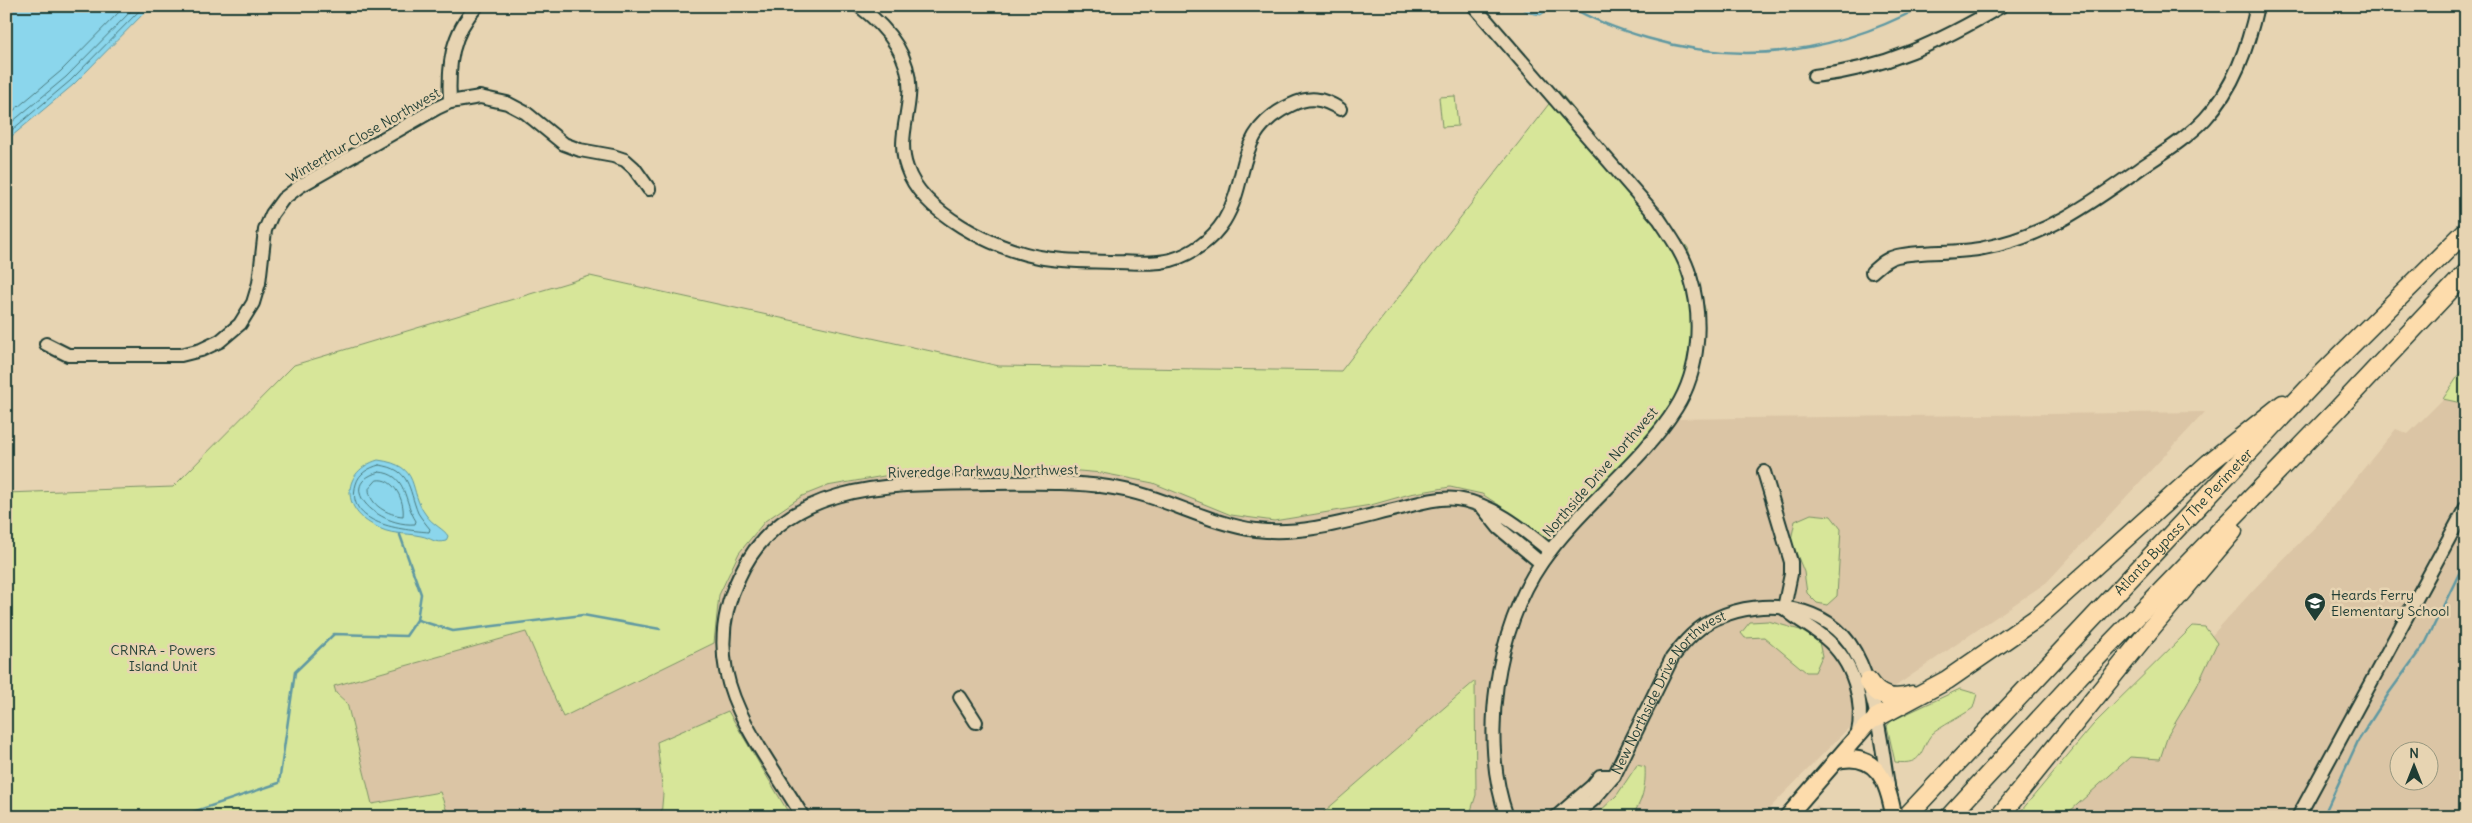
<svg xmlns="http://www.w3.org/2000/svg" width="2472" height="823" font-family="Delius,sans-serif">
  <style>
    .built { fill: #dbc5a5; fill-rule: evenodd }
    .green { fill: #d7e699; stroke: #7b9266 }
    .water { fill: #8bd6ec; stroke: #6099a2 }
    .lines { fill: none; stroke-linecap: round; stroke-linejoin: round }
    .shore { stroke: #4a7a7e; stroke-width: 1 }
    .stream { stroke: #6099a2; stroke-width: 2.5 }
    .minor-casing { stroke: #1f3d34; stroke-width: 16 }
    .major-casing { stroke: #1f3d34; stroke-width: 19 }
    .highway-casing { stroke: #1f3d34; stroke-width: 21 }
    .minor { stroke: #e7d4b2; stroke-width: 12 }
    .major { stroke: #fddcac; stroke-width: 15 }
    .highway { stroke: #fddcac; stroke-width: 18 }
    .labels { text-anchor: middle; stroke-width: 5; stroke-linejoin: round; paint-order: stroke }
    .street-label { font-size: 14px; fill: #1f3d34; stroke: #e7d4b2 }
    .poi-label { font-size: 14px; fill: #1f3d34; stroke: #e7d4b2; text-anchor: start }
    .park-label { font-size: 14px; fill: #284539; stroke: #e7d4b2 }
  </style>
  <rect width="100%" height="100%" fill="#e7d4b2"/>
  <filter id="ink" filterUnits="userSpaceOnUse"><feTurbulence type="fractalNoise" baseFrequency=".02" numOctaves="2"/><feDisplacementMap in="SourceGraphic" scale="10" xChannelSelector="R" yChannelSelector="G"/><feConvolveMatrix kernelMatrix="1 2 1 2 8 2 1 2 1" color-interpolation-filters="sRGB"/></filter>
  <g filter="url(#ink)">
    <!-- built -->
    <g class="built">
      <path d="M2443,399L2466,404V817H2047L2255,588L2320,522L2396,429L2408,434ZM2400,750H2430V780H2400Z"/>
      <polygon points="2205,412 2047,582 1877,699 1761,817 1469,817 1476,795 1474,682 1318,817 791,817 783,802 658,742 663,794 661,817 449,817 439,792 372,804 347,703 331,687 526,632 563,717 714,643 719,595 739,553 765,521 802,496 827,486 884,476 1045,468 1102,473 1153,483 1231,515 1274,521 1371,505 1410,494 1450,487 1482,494 1499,505 1669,419"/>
      <polygon points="1817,805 1825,812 1822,817 1807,817"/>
    </g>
    <!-- green -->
    <g class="green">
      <polygon points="1559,91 1688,248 1705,309 1699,364 1669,419 1548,547 1499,505 1482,494 1450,487 1410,494 1371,505 1274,521 1231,515 1153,483 1102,473 1045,468 884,476 827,486 802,496 765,521 739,553 719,595 714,643 563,717 526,632 334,686 336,693 347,703 372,804 440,792 449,817 6,817 6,493 173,487 294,365 590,276 999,366 1341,371"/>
      <polygon points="1455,96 1458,126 1442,127 1439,97"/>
      <polygon points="2466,364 2466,404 2443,399"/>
      <polygon points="1811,514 1831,516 1841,529 1837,596 1827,605 1817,603 1807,593 1804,572 1791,540 1795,521"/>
      <polygon points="1768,621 1800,630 1819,642 1822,656 1815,672 1806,672 1764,637 1745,638 1741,633 1750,622"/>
      <polygon points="2193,626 2205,627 2217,643 2197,686 2168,735 2160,759 2130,757 2068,813 2058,817 2016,817 2093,725"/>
      <polygon points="1475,681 1476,795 1469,817 1318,817"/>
      <path d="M1960,689L1977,694L1973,708C1962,716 1940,727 1932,734C1919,749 1925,766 1895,762L1887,726L1891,721Z"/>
      <polygon points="728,711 791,817 661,817 663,794 657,742"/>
      <path d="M1637,765L1645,767C1646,784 1643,804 1630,817H1594L1617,795Z"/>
    </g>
    <!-- water -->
    <g class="water">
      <polygon points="6,6 151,6 73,85 6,141"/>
      <polygon points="1518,6 1553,6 1541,15 1529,13"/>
      <path d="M378,460C423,466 407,490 426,515C433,525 444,529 448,536L446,541C434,544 432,538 421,536C402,532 392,536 373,525C341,508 342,471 378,460Z"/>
    </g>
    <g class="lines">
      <!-- shore -->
      <g class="shore">
        <polyline points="6,117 61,71 125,6"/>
        <polyline points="6,127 66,77 136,6"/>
        <polyline points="6,135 70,81 144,6"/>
        <path d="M379,465C411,469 408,488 418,513C421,518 426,524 430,529L429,532C404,530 344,525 356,484C359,473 369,468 379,465Z"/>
        <path d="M379,472C408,474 403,501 416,521L415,524C378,527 333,485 379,472Z"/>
        <path d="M377,480C394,477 405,501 403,516C388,515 369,505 369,489Z"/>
      </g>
      <!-- stream -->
      <g class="stream">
        <path d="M1569,6C1594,21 1620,30 1647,38C1744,67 1835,53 1923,6"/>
        <polyline points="418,620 453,631 583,615 660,629"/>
        <polyline points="178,817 279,783 295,672 334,634 406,636 417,620 421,594 400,535"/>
        <polyline points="2323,817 2358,741 2389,693 2426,642 2466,559"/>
      </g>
      <!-- minor casing -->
      <g class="minor-casing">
        <g id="minor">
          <path d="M859,6C888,28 913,58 909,97C907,122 898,143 907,168C922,213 994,249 1039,257C1064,262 1089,261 1114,262C1133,262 1152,265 1171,260C1192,254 1212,240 1224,221C1251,177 1233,132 1291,105C1310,96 1322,98 1340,109"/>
          <path d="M1474,6L1659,219C1671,237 1684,255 1690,276C1703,317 1700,370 1676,408C1640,465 1581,506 1542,562C1496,628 1479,740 1507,817"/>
          <path d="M1814,76C1884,69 1942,41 2001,6"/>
          <path d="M450,102C448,65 451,34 477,6"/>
          <path d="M1872,272C1880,265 1887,258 1897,256C1925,250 1956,254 1984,248C2045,237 2093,202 2142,167C2163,153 2187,138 2205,119C2234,88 2248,47 2257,6"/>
          <polyline points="46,344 68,355 181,355 201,350 220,341 240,324 253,303 259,283 265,230 272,214 283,199 300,186 437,108 450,102 480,97 507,103 526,113 564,144 580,150 613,156 625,160 634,168 649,189"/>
          <polyline points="1764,472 1791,562 1791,574 1784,608"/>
          <polyline points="1483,508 1499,528 1541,563"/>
          <path d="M1784,608C1797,620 1812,627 1825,638C1853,661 1866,702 1857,737"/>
          <polyline points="960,697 976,722"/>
          <path d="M803,817C777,772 736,722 726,671C720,639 725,606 739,577C783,479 898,484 989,483C1029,483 1069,481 1108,487C1161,494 1207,524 1256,530C1305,536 1354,519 1401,508C1419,503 1438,497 1457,499C1493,504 1523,529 1550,551"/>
          <polyline points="1556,817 1592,786 1600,776 1614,776"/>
          <path id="s1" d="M1573,817L1593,800L1614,776L1672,658C1684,642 1698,626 1717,618C1763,597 1829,604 1855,652C1876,690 1881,743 1888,785"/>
          <polyline points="2298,817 2466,507"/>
        </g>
      </g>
      <!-- major casing -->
      <g class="major-casing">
        <g id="major">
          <path d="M1835,761C1878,750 1888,783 1894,817"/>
          <polyline points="1787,817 1866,726 1876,718"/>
        </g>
      </g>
      <!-- highway casing -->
      <g class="highway-casing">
        <g id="highway">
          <path d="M1868,681C1879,698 1894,701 1912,695"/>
          <polyline points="1876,718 1947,680 2037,618 2209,463 2283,404"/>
          <path id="s2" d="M1906,817L2321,375L2466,231"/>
          <polyline points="1949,817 2082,673 2336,411 2466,273"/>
          <polyline points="1999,817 2153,626 2233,531"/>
        </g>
      </g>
      <!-- minor -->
      <use href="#minor" class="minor"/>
      <!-- major -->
      <use href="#major" class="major"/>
      <!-- highway -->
      <use href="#highway" class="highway"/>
    </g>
  </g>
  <!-- icons -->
  <defs>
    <g id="school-pin" transform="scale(1.125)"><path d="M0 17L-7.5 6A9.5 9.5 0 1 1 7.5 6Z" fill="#1f3d34" stroke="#e7d4b2"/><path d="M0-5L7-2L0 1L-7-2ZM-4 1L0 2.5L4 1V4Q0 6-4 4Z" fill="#fff"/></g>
  </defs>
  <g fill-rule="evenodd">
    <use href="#school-pin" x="2315" y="603"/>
  </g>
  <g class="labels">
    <!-- street labels -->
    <g class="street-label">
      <text transform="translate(363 135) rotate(-30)" y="5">Winterthur Close Northwest</text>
      <text transform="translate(983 471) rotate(-1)" y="5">Riveredge Parkway Northwest</text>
      <text transform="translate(1600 472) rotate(-49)" y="5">Northside Drive Northwest</text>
      <text dy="5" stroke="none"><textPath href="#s2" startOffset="405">Atlanta Bypass / The Perimeter</textPath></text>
      <text dy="5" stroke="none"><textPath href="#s1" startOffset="160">New Northside Drive Northwest</textPath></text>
    </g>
    <!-- poi labels -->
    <g class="poi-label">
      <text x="2331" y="600">Heards Ferry<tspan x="2331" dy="16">Elementary School</tspan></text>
    </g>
    <!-- park labels -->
    <g class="park-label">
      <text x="163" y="655">CRNRA - Powers<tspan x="163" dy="16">Island Unit</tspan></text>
    </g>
  </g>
  <!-- margin -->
  <rect width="2472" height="823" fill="none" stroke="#e7d4b2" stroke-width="25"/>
  <rect x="12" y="12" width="2447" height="798" fill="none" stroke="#1f3d34" stroke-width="2" filter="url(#ink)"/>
  <!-- north arrow -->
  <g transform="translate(2414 766)"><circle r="24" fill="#e7d4b2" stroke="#979880"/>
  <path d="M0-4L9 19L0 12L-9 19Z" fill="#1f3d34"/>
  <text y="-8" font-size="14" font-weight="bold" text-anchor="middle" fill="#1f3d34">N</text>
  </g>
</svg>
